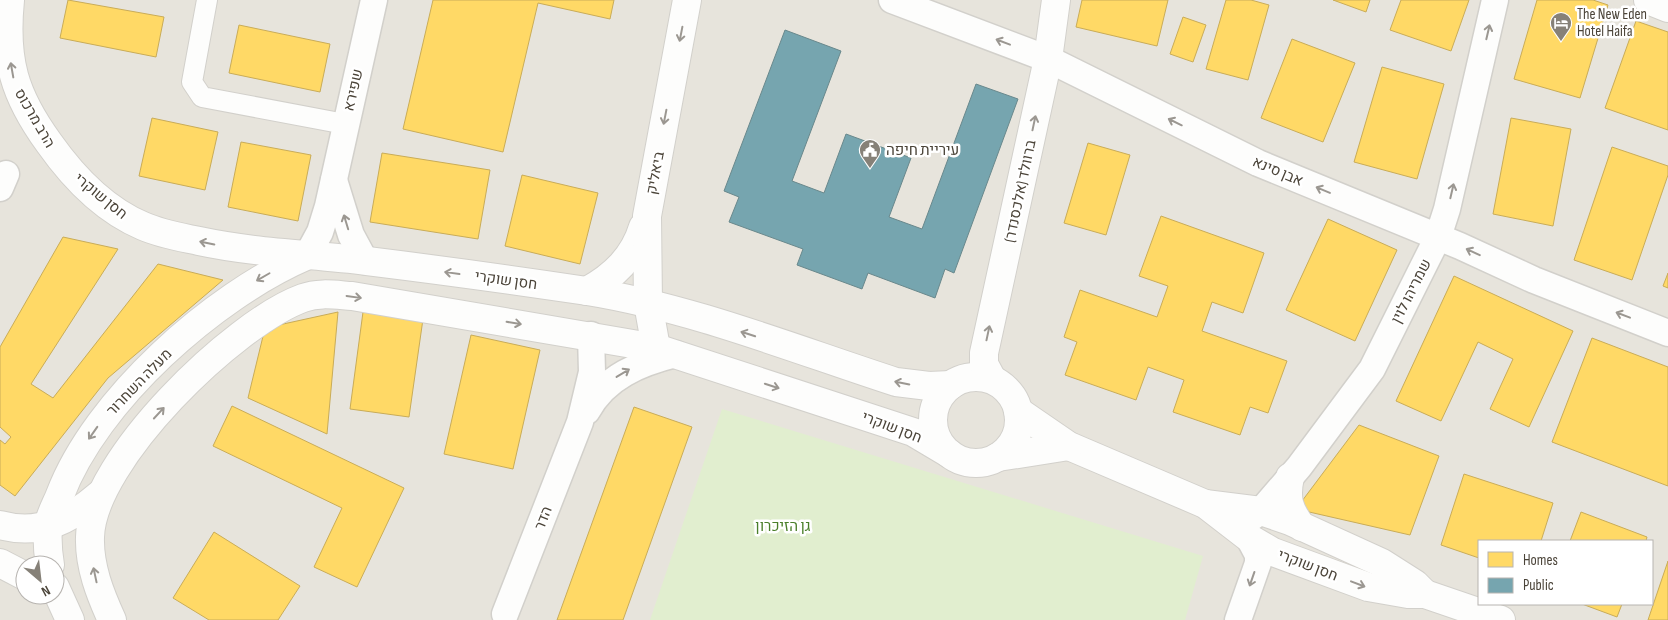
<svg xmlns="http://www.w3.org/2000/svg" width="1668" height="620" font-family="'Sofia Sans Condensed',Heebo,sans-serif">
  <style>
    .residential { fill: #e7e4dc; fill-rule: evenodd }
    .green { fill: #e1eecf }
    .homes { fill: #ffd966; stroke: #c9ac58 }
    .public { fill: #76a5af; stroke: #69888c }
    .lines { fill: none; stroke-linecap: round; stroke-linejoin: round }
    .pedestrian-casing { stroke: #d2d0cb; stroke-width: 22 }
    .minor-casing { stroke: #d2d0cb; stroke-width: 29 }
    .tertiary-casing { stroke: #d2d0cb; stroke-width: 30 }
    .pedestrian { stroke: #fdfdfc; stroke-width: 20 }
    .minor { stroke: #fdfdfc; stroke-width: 26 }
    .tertiary { stroke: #fdfdfc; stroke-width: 28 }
    .oneway { stroke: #9b9791 }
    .labels { text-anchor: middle; stroke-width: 5; stroke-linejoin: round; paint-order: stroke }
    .poi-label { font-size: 15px; fill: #4b4439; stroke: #fff; text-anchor: start }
    .street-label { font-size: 15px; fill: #4b4439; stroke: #fff }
    .park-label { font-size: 15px; fill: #4a7f2a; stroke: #fff }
  </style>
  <rect width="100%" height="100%" fill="#f4f2ee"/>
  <!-- residential -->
  <path class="residential" d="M0,0H1668V620H0ZM1479,541H1652V604H1479ZM25,565H55V595H25Z"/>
  <!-- green -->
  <polygon class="green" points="722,409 1203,556 1185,620 650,620"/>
  <!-- homes -->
  <g class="homes">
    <polygon points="68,0 164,17 156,57 60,38"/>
    <polygon points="433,0 614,0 610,19 538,3 503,152 403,129"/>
    <polygon points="1082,0 1168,0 1157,46 1076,27"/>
    <polygon points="1226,0 1251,0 1269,5 1248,80 1206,69"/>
    <polygon points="1333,0 1370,0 1366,12"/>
    <polygon points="1401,0 1469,0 1451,51 1390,30"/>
    <polygon points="1537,0 1593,0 1608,5 1580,98 1514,79"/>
    <polygon points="1183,17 1206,25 1193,62 1170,54"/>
    <polygon points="1636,21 1668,32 1668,130 1605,108"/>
    <polygon points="239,25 330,44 320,92 229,73"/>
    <polygon points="1292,39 1355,63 1323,142 1261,118"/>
    <polygon points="1382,67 1444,84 1417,179 1354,162"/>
    <polygon points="152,118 218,132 205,190 139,176"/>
    <polygon points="1511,118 1571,129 1553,226 1493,214"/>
    <polygon points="241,142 311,155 298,221 228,207"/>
    <polygon points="1088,143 1130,155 1106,235 1064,223"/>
    <polygon points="1612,147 1668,166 1668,175 1632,280 1574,260"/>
    <polygon points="382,153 490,170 478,239 370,222"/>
    <polygon points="522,175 598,193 580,264 505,246"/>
    <polygon points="1161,216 1264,253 1243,313 1212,302 1202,331 1287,361 1268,413 1250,407 1240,435 1173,412 1184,380 1148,367 1136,400 1065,375 1077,342 1064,337 1080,290 1157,317 1168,286 1139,276"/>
    <polygon points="1328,219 1397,250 1355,341 1286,310"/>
    <polygon points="63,237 118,249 31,384 53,398 158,264 223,280 108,378 15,496 0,485 0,440 5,444 11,437 0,427 0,347"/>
    <polygon points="1668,273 1668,288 1663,286"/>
    <polygon points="1454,276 1573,331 1529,427 1490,409 1513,359 1478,342 1441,421 1396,401"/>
    <polygon points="338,312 327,434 248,398 265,328"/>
    <polygon points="363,312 423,319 409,417 350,409"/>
    <polygon points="471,335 540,350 513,469 444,454"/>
    <polygon points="1592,338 1668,367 1668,486 1552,442"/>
    <polygon points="232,406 404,488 357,587 314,567 342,508 213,446"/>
    <polygon points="634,407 692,427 623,620 557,620"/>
    <polygon points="1359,425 1439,456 1410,535 1296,509"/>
    <polygon points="1464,474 1553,503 1541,541 1479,541 1479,558 1441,545"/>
    <polygon points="1581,512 1647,537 1646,541 1570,541"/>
    <polygon points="214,532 300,586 278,620 209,620 173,598"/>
    <polygon points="1668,561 1668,620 1648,620"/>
    <polygon points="1582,604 1622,604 1617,617"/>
  </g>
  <!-- public -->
  <polygon class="public" points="785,30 841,51 792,181 824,193 846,134 911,158 889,217 922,229 976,84 1018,99 954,273 945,269 935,298 868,273 862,289 797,265 803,249 729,222 739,197 724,191"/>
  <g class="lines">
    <!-- pedestrian casing -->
    <g class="pedestrian-casing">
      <polyline id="pedestrian" points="207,0 192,82 202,97 345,124"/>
    </g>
    <!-- minor casing -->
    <g class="minor-casing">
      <g id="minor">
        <polyline points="892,0 1048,59 1258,163 1460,246 1534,280 1668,333"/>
        <polyline points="334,180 351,235 365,261"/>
        <polyline points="0,188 6,174"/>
        <polyline points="307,256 320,232 328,206 374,0"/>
        <path d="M587,411C605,377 640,363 676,354"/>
        <polyline points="1244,523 1261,511 1299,467 1372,369 1438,237 1447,209 1495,0"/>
        <polyline points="505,614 580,422 592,372 591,335"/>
        <polyline points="1238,620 1258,563 1258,555 1249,538"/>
      </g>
    </g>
    <!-- tertiary casing -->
    <g class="tertiary-casing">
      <g id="tertiary">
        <path d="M10,0C4,60 14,95 49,143C73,177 105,210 143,226C161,234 180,237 199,241C255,253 310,254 367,261C440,270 514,280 587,291C692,308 794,349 896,382L929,386L951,385"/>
        <polyline points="1648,0 1668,8"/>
        <path d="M587,291C614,276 634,257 643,227"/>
        <polyline points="656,348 648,303 647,216 687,0"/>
        <circle cx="976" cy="420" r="43"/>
        <polyline points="992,379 984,364 984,353 1048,59 1056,0"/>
        <polyline points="1018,411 1069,446 1205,504 1249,538 1273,552 1368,587 1408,594 1425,594 1501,620"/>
        <polyline points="998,457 1069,446"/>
        <path d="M1290,477C1285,499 1289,510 1302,527"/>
        <polyline points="1205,504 1261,511 1290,521 1382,563 1415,584 1425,594"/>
        <path d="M0,525C40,536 70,520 99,495"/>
        <polyline points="0,563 25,576"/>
        <path d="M50,565C48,553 47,539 48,527C49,517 56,505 60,495C96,400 213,296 306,256"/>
        <polyline points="55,587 70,620"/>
        <path d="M112,620C100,594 89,566 90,537C92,460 234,323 303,298C319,292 336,295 352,296L656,348L913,432L950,454"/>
      </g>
    </g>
    <!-- pedestrian -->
    <use href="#pedestrian" class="pedestrian"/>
    <!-- minor -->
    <use href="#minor" class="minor"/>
    <!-- tertiary -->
    <use href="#tertiary" class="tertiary"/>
  </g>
  <!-- one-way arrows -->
  <defs><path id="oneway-shaft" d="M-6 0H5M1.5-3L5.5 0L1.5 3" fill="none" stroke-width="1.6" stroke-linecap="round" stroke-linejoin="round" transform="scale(1.25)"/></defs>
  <g class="oneway">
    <use href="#oneway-shaft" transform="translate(1488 32) rotate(-77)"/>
    <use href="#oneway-shaft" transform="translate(681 34) rotate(101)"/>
    <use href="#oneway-shaft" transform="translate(1003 42) rotate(-159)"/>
    <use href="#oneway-shaft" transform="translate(12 70) rotate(-100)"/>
    <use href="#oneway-shaft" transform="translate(665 117) rotate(101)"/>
    <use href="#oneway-shaft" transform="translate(1175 122) rotate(-154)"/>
    <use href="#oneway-shaft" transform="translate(1034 123) rotate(-78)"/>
    <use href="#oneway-shaft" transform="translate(1323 190) rotate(-157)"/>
    <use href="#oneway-shaft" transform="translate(1452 191) rotate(-77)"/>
    <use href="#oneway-shaft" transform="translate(346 222) rotate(-107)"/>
    <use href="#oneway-shaft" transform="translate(207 243) rotate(-168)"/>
    <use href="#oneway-shaft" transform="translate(1473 252) rotate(-155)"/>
    <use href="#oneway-shaft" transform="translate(452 273) rotate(-172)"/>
    <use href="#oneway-shaft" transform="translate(263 277) rotate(150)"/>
    <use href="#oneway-shaft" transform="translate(354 297) rotate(8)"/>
    <use href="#oneway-shaft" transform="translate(1623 315) rotate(-159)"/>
    <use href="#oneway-shaft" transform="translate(514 323) rotate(9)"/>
    <use href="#oneway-shaft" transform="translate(988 333) rotate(-78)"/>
    <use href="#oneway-shaft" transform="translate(748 334) rotate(-162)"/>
    <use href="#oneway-shaft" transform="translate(623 373) rotate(-31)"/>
    <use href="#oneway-shaft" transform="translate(902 383) rotate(-169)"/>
    <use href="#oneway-shaft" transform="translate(772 386) rotate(18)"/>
    <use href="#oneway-shaft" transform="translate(159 413) rotate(-47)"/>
    <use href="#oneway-shaft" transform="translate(93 433) rotate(125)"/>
    <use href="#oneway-shaft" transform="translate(95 575) rotate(-102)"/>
    <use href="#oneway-shaft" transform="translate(1252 579) rotate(109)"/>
    <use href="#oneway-shaft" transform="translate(1358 584) rotate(21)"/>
  </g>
  <!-- icons -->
  <defs>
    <g id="hotel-pin" transform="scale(1.125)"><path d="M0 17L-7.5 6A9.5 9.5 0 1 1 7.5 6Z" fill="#868178" stroke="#fff"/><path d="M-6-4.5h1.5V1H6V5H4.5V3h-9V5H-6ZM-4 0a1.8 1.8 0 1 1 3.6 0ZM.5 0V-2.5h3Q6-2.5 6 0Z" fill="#fff"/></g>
    <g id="civic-pin" transform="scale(1.125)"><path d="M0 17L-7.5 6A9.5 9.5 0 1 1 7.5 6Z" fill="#868178" stroke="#fff"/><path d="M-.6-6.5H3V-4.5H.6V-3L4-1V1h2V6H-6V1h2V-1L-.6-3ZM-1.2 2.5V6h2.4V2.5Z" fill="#fff"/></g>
  </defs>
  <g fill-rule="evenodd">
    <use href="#hotel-pin" x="1561" y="23"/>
    <use href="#civic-pin" x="870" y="150"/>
  </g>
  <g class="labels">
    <!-- poi labels -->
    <g class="poi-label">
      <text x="1577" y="19">The New Eden<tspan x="1577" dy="17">Hotel Haifa</tspan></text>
      <text x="886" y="155">עיריית חיפה</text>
    </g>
    <!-- street labels -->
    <g class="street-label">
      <text transform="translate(353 90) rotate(-77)" y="5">שפירא</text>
      <text transform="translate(35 118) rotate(60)" y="5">הרב מרכוס</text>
      <text transform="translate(1278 171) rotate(23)" y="5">אבן סינא</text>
      <text transform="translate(655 173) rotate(-79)" y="5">ביאליק</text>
      <text transform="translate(1020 191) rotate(-78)" y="5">ברוולד (אלכסנדר)</text>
      <text transform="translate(101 196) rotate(39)" y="5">חסן שוקרי</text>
      <text transform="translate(506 280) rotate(8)" y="5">חסן שוקרי</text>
      <text transform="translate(1411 291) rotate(-63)" y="5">שמריהו לוין</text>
      <text transform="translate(139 382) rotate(-46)" y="5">מעלה השחרור</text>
      <text transform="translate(892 427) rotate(21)" y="5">חסן שוקרי</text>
      <text transform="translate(543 518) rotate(-68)" y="5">הדר</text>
      <text transform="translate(1308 565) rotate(21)" y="5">חסן שוקרי</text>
    </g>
    <!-- park labels -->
    <g class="park-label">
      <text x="783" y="531">גן הזיכרון</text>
    </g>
  </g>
  <!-- legend -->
  <rect x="1478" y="540" width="175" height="65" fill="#ffffff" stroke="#b7b4b0"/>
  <rect x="1488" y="552" width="25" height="15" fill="#ffd966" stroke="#b7b4b0"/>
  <text x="1523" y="565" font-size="15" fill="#4b4439">Homes</text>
  <rect x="1488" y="578" width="25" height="15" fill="#76a5af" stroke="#b7b4b0"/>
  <text x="1523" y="590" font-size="15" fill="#4b4439">Public</text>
  <!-- north arrow -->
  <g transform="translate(40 580) rotate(152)"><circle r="24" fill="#ffffff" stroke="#b7b4b0"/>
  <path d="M0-4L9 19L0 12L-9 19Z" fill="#868178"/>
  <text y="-8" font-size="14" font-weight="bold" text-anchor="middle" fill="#4b4439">N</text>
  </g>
</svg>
